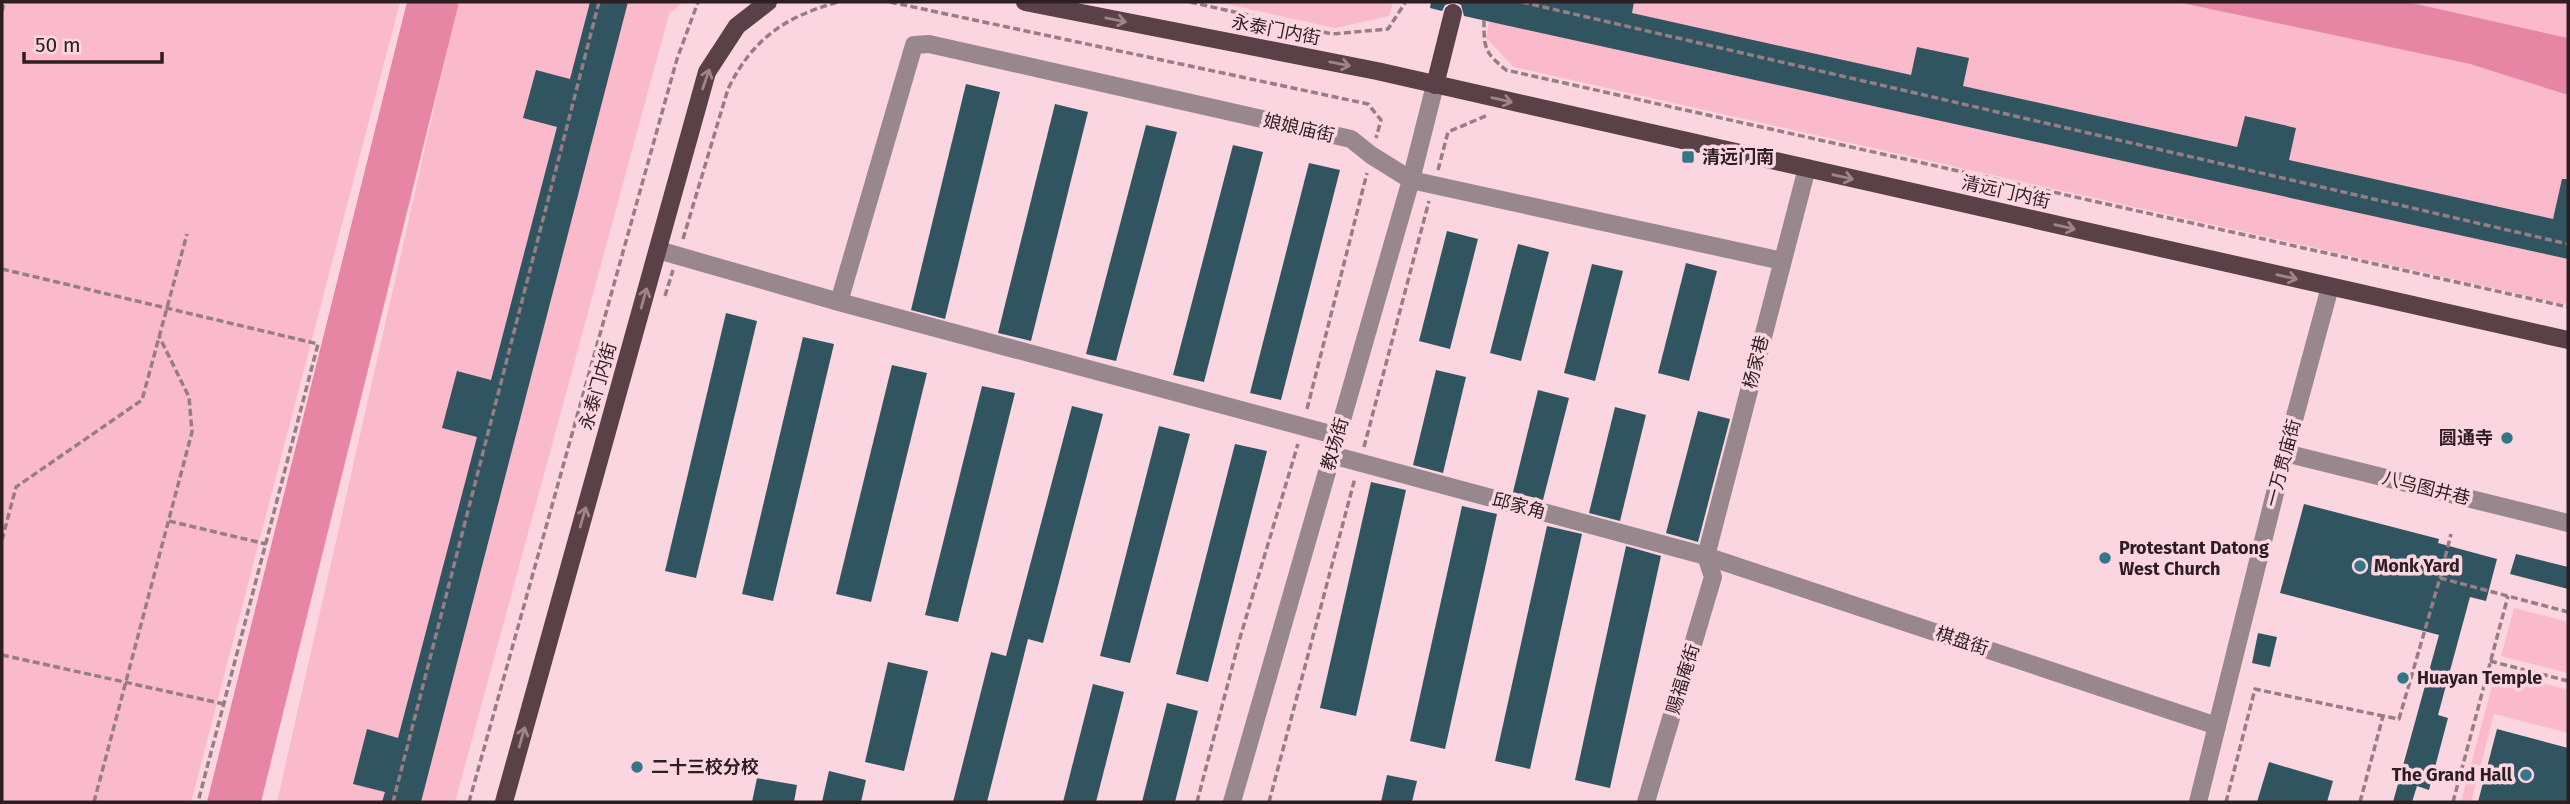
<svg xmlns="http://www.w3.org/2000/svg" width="2570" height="804" font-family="'Fira Sans','Noto Sans SC',sans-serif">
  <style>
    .green { fill: #fbbacc }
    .water { fill: #e686a4 }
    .building { fill: #315560 }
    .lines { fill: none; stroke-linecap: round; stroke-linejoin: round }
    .path { stroke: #977d84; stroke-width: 3.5; stroke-dasharray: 7 3.5; stroke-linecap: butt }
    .minor { stroke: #98878c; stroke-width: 18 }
    .major { stroke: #5a4047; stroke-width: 18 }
    .oneway { stroke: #a2838b }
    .poi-dot { fill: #337687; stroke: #fbd5df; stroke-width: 2.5 }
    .labels { text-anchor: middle; stroke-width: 7; stroke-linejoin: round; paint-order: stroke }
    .street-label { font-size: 18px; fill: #2c1e22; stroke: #fbd5df }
    .poi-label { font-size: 18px; font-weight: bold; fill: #2c1e22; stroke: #fbd5df; text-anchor: start }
  </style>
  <rect width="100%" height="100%" fill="#fbd5df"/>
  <!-- green -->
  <g class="green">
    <polygon points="2,2 400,2 191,802 2,802"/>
    <polygon points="458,2 683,2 669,14 455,802 277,802"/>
    <polygon points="1217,2 1393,2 1389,16 1335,28"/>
    <polygon points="1493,2 2177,2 2470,64 2568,95 2568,305 1514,67 1486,38"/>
    <polygon points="2408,2 2568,2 2568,38"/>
    <polygon points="2514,608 2568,622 2568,673 2501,656"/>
    <polygon points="2496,671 2568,690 2568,733 2494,714 2471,802 2461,802"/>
  </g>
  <!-- water -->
  <g class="water">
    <polygon points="407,2 459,2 261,802 207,802"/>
    <polygon points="2177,2 2408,2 2568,38 2568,95 2470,64"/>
  </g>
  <!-- building -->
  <g class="building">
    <polygon points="590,2 628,2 421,802 382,802 385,792 353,784 367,729 398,738 477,437 442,428 457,371 491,380 557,127 523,118 536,70 570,79"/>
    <polygon points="1431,2 1634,2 1632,13 1911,75 1917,47 1969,58 1963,86 2237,147 2245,116 2296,128 2289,160 2553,219 2562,179 2568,179 2568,259 1464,16 1461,5 1455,2 1445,5 1442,11 1430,8"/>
    <polygon points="966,84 1000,92 945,319 911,310"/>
    <polygon points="1055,104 1088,112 1031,341 998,333"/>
    <polygon points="1146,125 1177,132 1116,361 1086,354"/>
    <polygon points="1233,145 1263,152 1204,382 1173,375"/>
    <polygon points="1309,163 1340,170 1281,400 1250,393"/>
    <polygon points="1447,231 1478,239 1450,349 1419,341"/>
    <polygon points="1518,244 1549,252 1521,361 1490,353"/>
    <polygon points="1686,263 1717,271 1689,381 1658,373"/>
    <polygon points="1592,264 1623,271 1595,381 1564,373"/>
    <polygon points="726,313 757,321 696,578 665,571"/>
    <polygon points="803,337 834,344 773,601 742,594"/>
    <polygon points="892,365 927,373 871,602 836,594"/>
    <polygon points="1436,370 1466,377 1443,473 1413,465"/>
    <polygon points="982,386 1015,393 958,622 925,615"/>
    <polygon points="1538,390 1569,398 1543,500 1513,492"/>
    <polygon points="1072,406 1103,414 1043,643 1028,639 987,802 953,802 991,652 1006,656"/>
    <polygon points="1615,407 1646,415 1620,521 1589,513"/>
    <polygon points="1698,411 1730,419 1698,542 1666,533"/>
    <polygon points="1159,426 1190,434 1130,663 1100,656"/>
    <polygon points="1235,444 1267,451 1208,682 1176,674"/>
    <polygon points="1371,482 1406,490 1356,716 1320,708"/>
    <polygon points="2304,504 2439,539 2438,543 2497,559 2486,601 2470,597 2438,715 2448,718 2429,790 2417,786 2412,802 2393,802 2439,635 2280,593"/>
    <polygon points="1462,506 1497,514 1445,749 1410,741"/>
    <polygon points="1547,526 1582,534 1530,769 1495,761"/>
    <polygon points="1626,546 1661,556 1610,788 1575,780"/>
    <polygon points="2516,554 2568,567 2568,589 2510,574"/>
    <polygon points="2258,633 2277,637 2270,667 2252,663"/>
    <polygon points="888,662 928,671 904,771 865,762"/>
    <polygon points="1093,684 1124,692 1096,802 1063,802"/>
    <polygon points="1167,703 1198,711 1175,802 1142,802"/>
    <polygon points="2497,729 2568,748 2568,802 2478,802"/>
    <polygon points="2269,762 2333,781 2327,802 2257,802"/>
    <polygon points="829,771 866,780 861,802 822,802"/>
    <polygon points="1387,775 1417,781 1412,802 1381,802"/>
    <polygon points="757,778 797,785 794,802 752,802"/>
  </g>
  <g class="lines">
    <!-- path -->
    <g class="path">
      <polyline points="890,2 1368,104 1381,120 1376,138"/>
      <polyline points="1190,2 1332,34 1388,29 1405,3"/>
      <polyline points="1522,2 2568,244"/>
      <polyline points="2,12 4,2"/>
      <path d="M1484,20C1484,48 1484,52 1506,70L2568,307"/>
      <polyline points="1438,170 1448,132 1488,115"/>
      <path d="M683,239L728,89C753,38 785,17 838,2"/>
      <polyline points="2,269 318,344 198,802"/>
      <polyline points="665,296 673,270"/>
      <polyline points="1307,409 1367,173"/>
      <polyline points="1364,447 1429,201"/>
      <polyline points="169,521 266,544"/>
      <polyline points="2,540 16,487 142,400 187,234"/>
      <polyline points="2440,578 2451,534"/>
      <polyline points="2,655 224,704"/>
      <polyline points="2490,661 2568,681"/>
      <polyline points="94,802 192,432 189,397 159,336"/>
      <polyline points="393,802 599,2"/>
      <polyline points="469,802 677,59 698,2"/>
      <polyline points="1197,802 1239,641 1298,444"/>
      <polyline points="1269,802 1355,478"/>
      <polyline points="2226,802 2255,689 2383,716"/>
      <polyline points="2360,802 2383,716 2399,719 2440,578 2568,612"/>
      <polyline points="2453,802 2508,596"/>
    </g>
    <!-- minor -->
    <g class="minor">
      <polyline points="658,250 839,302 1338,436"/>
      <polyline points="839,302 914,45 929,44 1351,139 1371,155 1411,180 1782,261"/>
      <polyline points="2285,453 2568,523"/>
      <polyline points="1332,455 1706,556 2217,726"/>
      <polyline points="1706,556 1807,168"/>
      <polyline points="1232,802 1411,180 1435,85"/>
      <polyline points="1646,802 1713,577 1706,556"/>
      <polyline points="2198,802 2285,453 2330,287"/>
    </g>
    <!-- major -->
    <g class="major">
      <polyline points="1025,2 1377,71 2568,340"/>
      <polyline points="1435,85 1453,13"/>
      <polyline points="504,802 707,72 737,26 768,2"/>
    </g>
  </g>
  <!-- one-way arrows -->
  <defs><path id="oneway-shaft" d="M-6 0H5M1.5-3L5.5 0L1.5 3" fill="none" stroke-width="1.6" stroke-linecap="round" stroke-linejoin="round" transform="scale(1.75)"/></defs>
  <g class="oneway">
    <use href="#oneway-shaft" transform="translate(1116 20) rotate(11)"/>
    <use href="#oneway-shaft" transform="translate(1340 64) rotate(11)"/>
    <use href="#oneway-shaft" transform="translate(706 79) rotate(-71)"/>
    <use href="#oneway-shaft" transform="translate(1502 100) rotate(13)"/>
    <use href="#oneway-shaft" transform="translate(1843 177) rotate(13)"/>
    <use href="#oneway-shaft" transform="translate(2065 227) rotate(13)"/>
    <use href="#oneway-shaft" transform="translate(2287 277) rotate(13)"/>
    <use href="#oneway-shaft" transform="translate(644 298) rotate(-74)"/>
    <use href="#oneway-shaft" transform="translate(583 517) rotate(-74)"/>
    <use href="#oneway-shaft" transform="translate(522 737) rotate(-74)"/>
  </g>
  <!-- markers -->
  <g class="poi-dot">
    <rect x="1681" y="150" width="14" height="14" rx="3.5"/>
    <circle cx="2507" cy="438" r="7"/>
    <circle cx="2105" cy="558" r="7"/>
    <circle cx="2360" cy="566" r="7"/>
    <circle cx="2403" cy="678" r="7"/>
    <circle cx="637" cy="767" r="7"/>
    <circle cx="2526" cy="775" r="7"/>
  </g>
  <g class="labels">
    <!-- street labels -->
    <g class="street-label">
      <text transform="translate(1276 30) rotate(11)" y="6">永泰门内街</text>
      <text transform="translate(1299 128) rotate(13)" y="6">娘娘庙街</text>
      <text transform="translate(2006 192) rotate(13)" y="6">清远门内街</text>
      <text transform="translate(1756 362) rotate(-76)" y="6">杨家巷</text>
      <text transform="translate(598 386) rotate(-74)" y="6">永泰门内街</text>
      <text transform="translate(1335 444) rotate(-74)" y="6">教场街</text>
      <text transform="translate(2283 463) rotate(-75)" y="6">一万贯庙街</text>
      <text transform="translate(2426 488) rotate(14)" y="6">八乌图井巷</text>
      <text transform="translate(1519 506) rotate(15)" y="6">邱家角</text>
      <text transform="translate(1962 641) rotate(18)" y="6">棋盘街</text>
      <text transform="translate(1683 679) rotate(-73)" y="6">赐福庵街</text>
    </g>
    <!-- poi labels -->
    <g class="poi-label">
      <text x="1702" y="163">清远门南</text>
      <text x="2493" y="444" text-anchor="end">圆通寺</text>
      <text x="2119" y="554">Protestant Datong<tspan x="2119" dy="21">West Church</tspan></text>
      <text x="2374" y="572">Monk Yard</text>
      <text x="2417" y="684">Huayan Temple</text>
      <text x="651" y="773">二十三校分校</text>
      <text x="2512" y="781" text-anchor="end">The Grand Hall</text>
    </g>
  </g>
  <!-- border -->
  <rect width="2570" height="804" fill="none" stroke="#2c1e22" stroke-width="7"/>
  <!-- scale -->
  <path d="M24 52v10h138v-10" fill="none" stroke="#2c1e22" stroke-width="3.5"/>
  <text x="35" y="52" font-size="21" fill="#2c1e22" stroke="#fbd5df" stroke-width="5" paint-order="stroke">50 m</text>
</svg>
